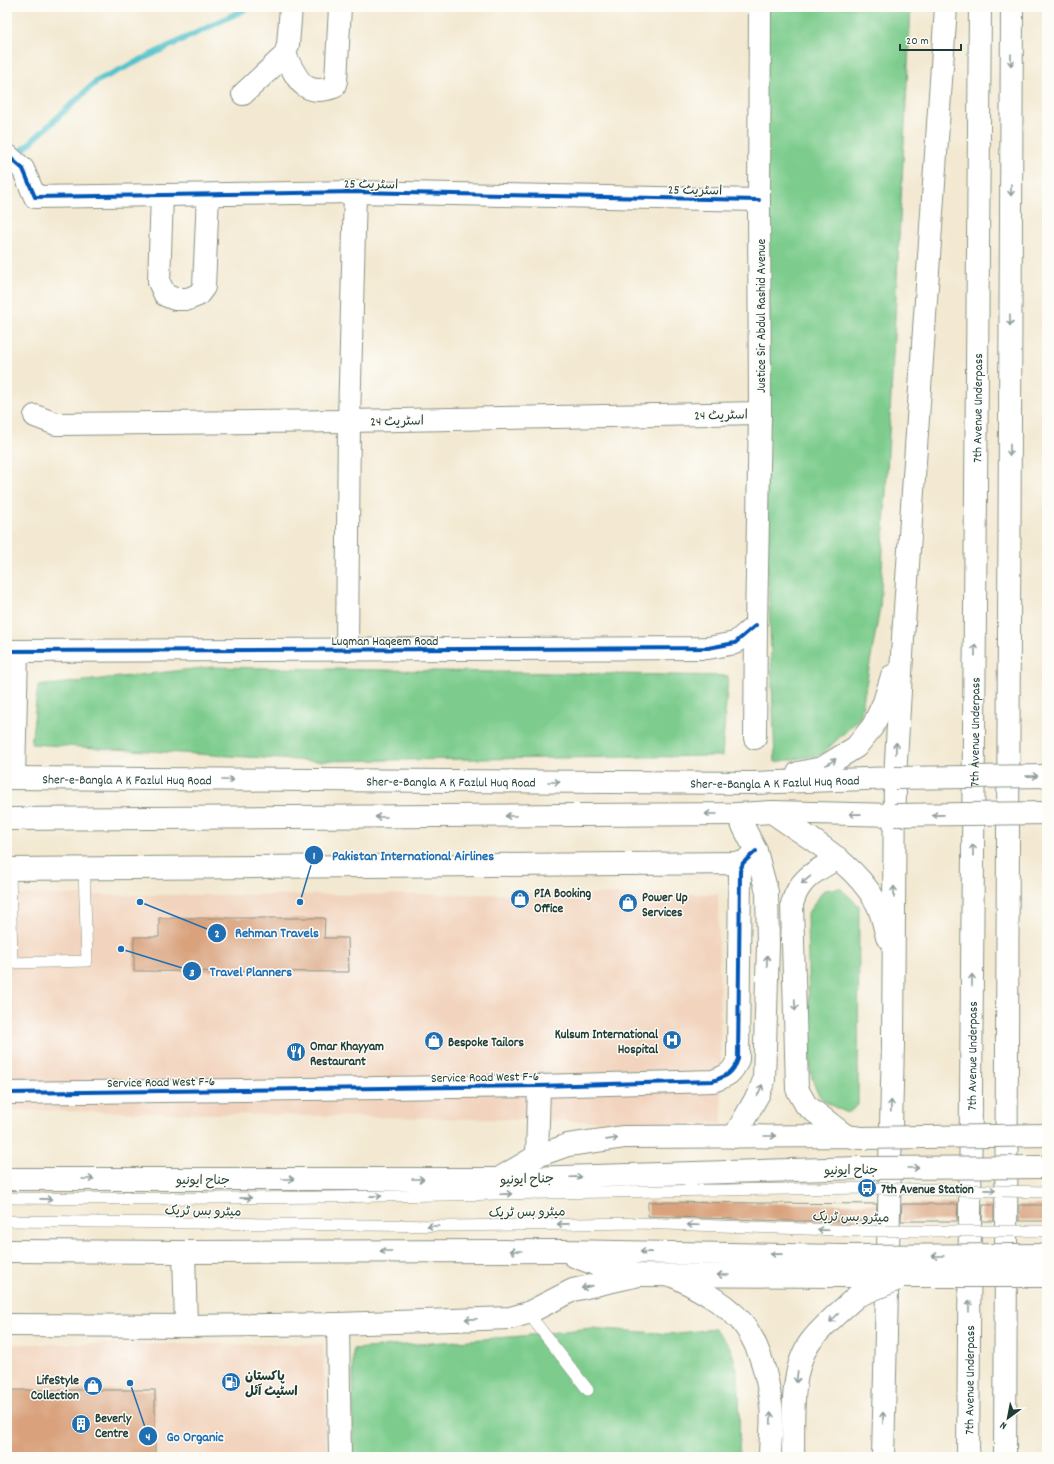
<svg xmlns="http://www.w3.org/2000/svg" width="1054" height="1464" font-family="Dekko,'Playpen Sans Arabic',sans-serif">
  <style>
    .built { fill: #f2d4be }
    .green { fill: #7dcc8d; stroke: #4e8460 }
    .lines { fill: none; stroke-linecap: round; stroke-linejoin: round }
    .stream { stroke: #55c3cc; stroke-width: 6 }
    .building { fill: #d9a27d }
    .service-casing { stroke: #899383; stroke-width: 12 }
    .minor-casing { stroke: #899383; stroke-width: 24 }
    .secondary-casing { stroke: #899383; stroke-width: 24 }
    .primary-casing { stroke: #899383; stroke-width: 24 }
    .service { stroke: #fff; stroke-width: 11 }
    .minor { stroke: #fff; stroke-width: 22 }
    .secondary { stroke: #fff; stroke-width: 22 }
    .primary { stroke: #fff; stroke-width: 22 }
    .service-bridge-casing { stroke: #899383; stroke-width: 12; stroke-linecap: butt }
    .secondary-bridge-casing { stroke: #899383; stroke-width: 24; stroke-linecap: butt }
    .primary-bridge-casing { stroke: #899383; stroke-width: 24; stroke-linecap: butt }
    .service-bridge { stroke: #fff; stroke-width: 11 }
    .secondary-bridge { stroke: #fff; stroke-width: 22 }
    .primary-bridge { stroke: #fff; stroke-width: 22 }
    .cycleway-casing { stroke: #fdfcf7; stroke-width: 6 }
    .cycleway { stroke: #0057b8; stroke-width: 4 }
    .oneway { stroke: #8f9e9a }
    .labels { text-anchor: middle; stroke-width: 3; stroke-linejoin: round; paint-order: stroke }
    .street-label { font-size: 13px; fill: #1f3d34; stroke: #fdfcf7 }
    .poi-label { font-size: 13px; font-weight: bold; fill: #1f3d34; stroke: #fdfcf7; text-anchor: start }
    .leader { fill: none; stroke: #1f6fb2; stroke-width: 1.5 }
    .callout-dot { fill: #1f6fb2; stroke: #fdfcf7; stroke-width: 1.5 }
    .mark-label { font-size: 12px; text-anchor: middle; font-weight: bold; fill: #fff }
    .callout-label { font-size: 14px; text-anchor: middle; font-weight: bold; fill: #1f6fb2; stroke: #fdfcf7; stroke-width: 3; stroke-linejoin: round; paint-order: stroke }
  </style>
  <rect width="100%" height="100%" fill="#fdfcf7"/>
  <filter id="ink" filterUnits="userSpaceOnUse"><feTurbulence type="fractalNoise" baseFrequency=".025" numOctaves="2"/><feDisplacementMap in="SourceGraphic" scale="8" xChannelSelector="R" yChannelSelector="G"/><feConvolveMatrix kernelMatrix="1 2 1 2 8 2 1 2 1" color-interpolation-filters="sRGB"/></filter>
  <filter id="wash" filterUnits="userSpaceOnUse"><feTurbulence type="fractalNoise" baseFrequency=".012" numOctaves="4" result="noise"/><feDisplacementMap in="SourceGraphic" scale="16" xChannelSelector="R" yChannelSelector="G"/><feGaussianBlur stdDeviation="0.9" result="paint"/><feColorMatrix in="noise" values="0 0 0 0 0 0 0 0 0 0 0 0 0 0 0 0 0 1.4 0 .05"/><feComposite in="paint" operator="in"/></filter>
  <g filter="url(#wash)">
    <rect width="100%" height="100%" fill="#f3e9d2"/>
    <!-- built -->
    <g class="built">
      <polygon points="718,894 722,1124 7,1110 7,895"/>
      <polygon points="7,1344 323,1344 327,1457 7,1457"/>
    </g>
    <!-- green -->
    <g class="green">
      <polygon points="759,7 911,7 880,608 860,718 821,755 775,762 760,365"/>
      <polygon points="212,667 728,676 722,756 313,761 31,744 38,686"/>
      <path d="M840,888L859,906L858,1105L848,1113C820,1101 817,1099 810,1069L807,914L824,890Z"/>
      <path d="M591,1328L669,1334L715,1329C719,1335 725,1340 729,1346C743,1372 739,1427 739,1457H353V1349L522,1336Z"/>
    </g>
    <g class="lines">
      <!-- stream -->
      <polyline class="stream" points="15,157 97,81 250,7"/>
    </g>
    <g id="blocks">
      <!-- building -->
      <g class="building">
        <polygon points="159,918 325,918 324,938 348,938 349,972 134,971 134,937 159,937"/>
        <polygon points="648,1202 877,1204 876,1221 787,1221 648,1216"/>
        <polygon points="902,1204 958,1204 957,1221 901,1221"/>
        <polygon points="983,1205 994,1205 994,1221 982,1221"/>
        <rect x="1019" y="1205" width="28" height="16"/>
        <rect x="7" y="1390" width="148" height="67"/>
      </g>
    </g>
  </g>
  <g filter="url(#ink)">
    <use href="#blocks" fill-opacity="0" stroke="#899383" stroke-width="1"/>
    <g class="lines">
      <!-- service casing -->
      <g class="service-casing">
        <g id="service">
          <polyline points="10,869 12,963 87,961 84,869"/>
          <path d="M7,1198C294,1201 580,1191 867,1188"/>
          <polyline points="7,1221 451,1226 638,1223 862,1231"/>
          <polyline points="528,1313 588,1390"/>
        </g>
      </g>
      <!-- minor casing -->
      <g class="minor-casing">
        <g id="minor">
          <path d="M285,55C297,78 303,98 334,87L336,81L340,7"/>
          <polyline points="243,94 285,55 288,45 291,7"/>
          <polyline points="7,155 23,169 35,197 355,192 759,200"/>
          <polyline points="162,195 159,282 165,295 175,299 188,299 198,295 204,287 208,195"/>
          <polyline points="35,416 56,424 349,421 760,413"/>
          <polyline points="347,650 349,421 355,192"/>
          <polyline points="7,651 708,648 735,643 756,625"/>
          <polyline points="755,738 756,625 760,413 759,200 760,7"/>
          <polyline points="7,869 743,863"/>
          <path d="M7,1093L539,1086L713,1081C727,1076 733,1073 738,1059L740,871L743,863L756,851"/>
          <polyline points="537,1156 539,1086"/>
          <polyline points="184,1252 186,1326"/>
          <polyline points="338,1324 340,1457"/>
          <polyline points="7,1325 186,1326 338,1324 510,1318 528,1313 573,1290 639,1275"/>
        </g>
      </g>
      <!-- secondary casing -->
      <g class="secondary-casing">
        <g id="secondary">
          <polyline points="798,773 822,768 856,747 873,726 884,702 892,676"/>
          <path id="s1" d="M7,778L753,783L895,778"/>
          <polyline points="14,778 17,651"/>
          <path d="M772,812C809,839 853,861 876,902C882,912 884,926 887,937"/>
          <polyline points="7,819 737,814 772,812 894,815"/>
          <polyline points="883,1457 893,1044 895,778 903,638 946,7"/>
        </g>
      </g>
      <!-- primary casing -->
      <g class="primary-casing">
        <g id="primary">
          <path d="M838,858C816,871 799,878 792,904L797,1089L806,1105L846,1136"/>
          <polyline points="734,1137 759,1093 764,1080 768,945 767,892 756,851 737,814"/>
          <polyline points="500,1178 537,1156 568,1145 624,1137 846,1136 861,1138"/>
          <polyline points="7,1179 497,1179 860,1168"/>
          <polyline points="7,1251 184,1252 562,1251 843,1256"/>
          <polyline points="574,1256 605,1268 639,1275 846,1276"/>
          <path d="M676,1277C699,1289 733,1307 747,1329C761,1351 768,1380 771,1405C773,1421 770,1440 770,1457"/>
          <path d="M793,1457C794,1422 789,1369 811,1341C824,1324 842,1310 857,1296"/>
          <path id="s2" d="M968,1457L980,7"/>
          <polyline points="1005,1457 1012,7"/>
        </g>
      </g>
      <!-- service -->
      <use href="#service" class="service"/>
      <!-- minor -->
      <use href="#minor" class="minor"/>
      <!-- secondary -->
      <use href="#secondary" class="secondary"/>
      <!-- primary -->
      <use href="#primary" class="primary"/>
      <!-- service-bridge casing -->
      <g class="service-bridge-casing">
        <g id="service-bridge">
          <polyline points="867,1188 1047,1192"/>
          <polyline points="862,1231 1047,1231"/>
        </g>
      </g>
      <!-- secondary-bridge casing -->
      <g class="secondary-bridge-casing">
        <g id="secondary-bridge">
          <polyline points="895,778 1047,776"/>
          <polyline points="894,815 1047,813"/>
        </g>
      </g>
      <!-- primary-bridge casing -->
      <g class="primary-bridge-casing">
        <g id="primary-bridge">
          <polyline points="861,1138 1047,1135"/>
          <polyline points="860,1168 1047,1167"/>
          <polyline points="843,1256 1047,1255"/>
          <polyline points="846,1276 1047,1276"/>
          <polyline points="857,1296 896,1280"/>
        </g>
      </g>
      <!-- service-bridge -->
      <use href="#service-bridge" class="service-bridge"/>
      <!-- secondary-bridge -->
      <use href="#secondary-bridge" class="secondary-bridge"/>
      <!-- primary-bridge -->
      <use href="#primary-bridge" class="primary-bridge"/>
      <!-- cycleway casing -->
      <g class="cycleway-casing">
        <g id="cycleway">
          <polyline points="7,155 23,169 35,197 355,192 759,200"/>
          <polyline points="7,651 708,648 735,643 756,625"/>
          <path d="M7,1093L539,1086L713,1081C727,1076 733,1073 738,1059L740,871L743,863L756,851"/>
        </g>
      </g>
      <!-- cycleway -->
      <use href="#cycleway" class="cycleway"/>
    </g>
    <!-- one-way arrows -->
    <defs><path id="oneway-shaft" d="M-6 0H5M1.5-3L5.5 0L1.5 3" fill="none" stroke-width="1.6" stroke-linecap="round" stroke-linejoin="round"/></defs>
    <g class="oneway">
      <use href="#oneway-shaft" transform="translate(1011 60) rotate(90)"/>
      <use href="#oneway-shaft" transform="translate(1011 190) rotate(90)"/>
      <use href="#oneway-shaft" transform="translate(1010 320) rotate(90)"/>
      <use href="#oneway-shaft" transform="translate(1010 450) rotate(90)"/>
      <use href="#oneway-shaft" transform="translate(975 650) rotate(-90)"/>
      <use href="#oneway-shaft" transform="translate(896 748) rotate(-87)"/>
      <use href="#oneway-shaft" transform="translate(831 762) rotate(-31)"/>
      <use href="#oneway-shaft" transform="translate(1032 776) rotate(-1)"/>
      <use href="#oneway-shaft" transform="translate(228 780)"/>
      <use href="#oneway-shaft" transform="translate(554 782)"/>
      <use href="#oneway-shaft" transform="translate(711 814) rotate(180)"/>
      <use href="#oneway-shaft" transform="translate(855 814) rotate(-179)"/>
      <use href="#oneway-shaft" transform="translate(938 815) rotate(179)"/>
      <use href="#oneway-shaft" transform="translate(511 816) rotate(180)"/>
      <use href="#oneway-shaft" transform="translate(381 817) rotate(180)"/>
      <use href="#oneway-shaft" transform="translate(973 850) rotate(-90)"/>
      <use href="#oneway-shaft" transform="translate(806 880) rotate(141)"/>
      <use href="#oneway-shaft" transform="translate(894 892) rotate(-90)"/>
      <use href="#oneway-shaft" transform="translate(767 961) rotate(-88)"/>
      <use href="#oneway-shaft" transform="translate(972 980) rotate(-90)"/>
      <use href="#oneway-shaft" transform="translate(795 1005) rotate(88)"/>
      <use href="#oneway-shaft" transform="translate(760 1090) rotate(-66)"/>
      <use href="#oneway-shaft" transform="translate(891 1106) rotate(-88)"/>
      <use href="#oneway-shaft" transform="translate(770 1136)"/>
      <use href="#oneway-shaft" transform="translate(612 1139) rotate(-8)"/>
      <use href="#oneway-shaft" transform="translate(913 1168)"/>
      <use href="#oneway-shaft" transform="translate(576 1177) rotate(-2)"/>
      <use href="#oneway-shaft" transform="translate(88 1179)"/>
      <use href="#oneway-shaft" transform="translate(288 1179)"/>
      <use href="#oneway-shaft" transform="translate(418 1179)"/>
      <use href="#oneway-shaft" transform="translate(990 1190) rotate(1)"/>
      <use href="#oneway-shaft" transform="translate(506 1194) rotate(-2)"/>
      <use href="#oneway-shaft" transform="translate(376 1196) rotate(-1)"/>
      <use href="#oneway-shaft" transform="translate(246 1198) rotate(-1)"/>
      <use href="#oneway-shaft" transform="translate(46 1199) rotate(1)"/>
      <use href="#oneway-shaft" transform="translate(563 1224) rotate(179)"/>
      <use href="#oneway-shaft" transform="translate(693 1225) rotate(-178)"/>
      <use href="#oneway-shaft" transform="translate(433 1226) rotate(-180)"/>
      <use href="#oneway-shaft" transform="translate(823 1230) rotate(-178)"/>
      <use href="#oneway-shaft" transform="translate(386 1251) rotate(180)"/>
      <use href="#oneway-shaft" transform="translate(516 1251) rotate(180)"/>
      <use href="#oneway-shaft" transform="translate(646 1252) rotate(-179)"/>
      <use href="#oneway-shaft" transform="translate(776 1254) rotate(-179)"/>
      <use href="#oneway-shaft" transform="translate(938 1256) rotate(180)"/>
      <use href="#oneway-shaft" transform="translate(723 1275) rotate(-180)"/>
      <use href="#oneway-shaft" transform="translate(587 1287) rotate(167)"/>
      <use href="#oneway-shaft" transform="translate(969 1306) rotate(-90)"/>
      <use href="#oneway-shaft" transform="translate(834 1318) rotate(135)"/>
      <use href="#oneway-shaft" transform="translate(471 1319) rotate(178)"/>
      <use href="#oneway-shaft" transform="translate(797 1377) rotate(97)"/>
      <use href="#oneway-shaft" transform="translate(771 1418) rotate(-88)"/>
      <use href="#oneway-shaft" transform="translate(883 1418) rotate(-90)"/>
    </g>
  </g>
  <!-- icons -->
  <defs>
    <g id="shop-disc" transform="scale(1)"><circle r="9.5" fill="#1f6fb2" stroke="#fdfcf7"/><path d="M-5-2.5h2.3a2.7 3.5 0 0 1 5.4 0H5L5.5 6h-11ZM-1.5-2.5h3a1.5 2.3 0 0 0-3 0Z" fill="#fff"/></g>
    <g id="hospital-disc" transform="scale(1)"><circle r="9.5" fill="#1f6fb2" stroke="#fdfcf7"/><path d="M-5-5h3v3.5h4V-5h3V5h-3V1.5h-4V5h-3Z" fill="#fff"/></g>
    <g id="restaurant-disc" transform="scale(1)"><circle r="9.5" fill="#1f6fb2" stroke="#fdfcf7"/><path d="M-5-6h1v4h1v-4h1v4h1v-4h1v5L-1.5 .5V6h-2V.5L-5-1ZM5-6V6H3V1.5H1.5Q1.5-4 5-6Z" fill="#fff"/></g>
    <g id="bus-disc" transform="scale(1)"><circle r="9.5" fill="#1f6fb2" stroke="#fdfcf7"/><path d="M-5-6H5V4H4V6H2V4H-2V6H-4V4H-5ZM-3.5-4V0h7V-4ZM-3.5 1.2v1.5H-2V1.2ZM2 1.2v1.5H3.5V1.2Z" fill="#fff"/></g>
    <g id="fuel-disc" transform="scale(1)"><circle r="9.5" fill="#1f6fb2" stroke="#fdfcf7"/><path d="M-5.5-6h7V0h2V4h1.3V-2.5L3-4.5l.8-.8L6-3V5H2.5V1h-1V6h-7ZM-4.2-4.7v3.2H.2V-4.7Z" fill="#fff"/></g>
    <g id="building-disc" transform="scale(1)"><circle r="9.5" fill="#1f6fb2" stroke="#fdfcf7"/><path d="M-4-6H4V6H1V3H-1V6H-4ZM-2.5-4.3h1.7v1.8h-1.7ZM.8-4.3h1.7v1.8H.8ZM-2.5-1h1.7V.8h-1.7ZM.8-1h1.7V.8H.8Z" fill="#fff"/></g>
  </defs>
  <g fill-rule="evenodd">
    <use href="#shop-disc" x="520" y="899"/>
    <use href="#shop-disc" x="628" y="903"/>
    <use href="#hospital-disc" x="672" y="1040"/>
    <use href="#shop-disc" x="434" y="1041"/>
    <use href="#restaurant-disc" x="296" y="1052"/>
    <use href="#bus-disc" x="867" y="1188"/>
    <use href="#fuel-disc" x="231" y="1382"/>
    <use href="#shop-disc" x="93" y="1386"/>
    <use href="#building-disc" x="81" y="1424"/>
  </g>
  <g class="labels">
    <!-- street labels -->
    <g class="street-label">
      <text transform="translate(371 183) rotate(1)" y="5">اسٹریٹ 25</text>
      <text transform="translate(695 189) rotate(1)" y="5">اسٹریٹ 25</text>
      <text transform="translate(760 316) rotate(-90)" y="5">Justice Sir Abdul Rashid Avenue</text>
      <text dy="5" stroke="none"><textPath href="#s2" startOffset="1049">7th Avenue Underpass</textPath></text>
      <text transform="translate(721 414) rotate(-1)" y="5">اسٹریٹ 24</text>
      <text transform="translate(397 420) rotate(-1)" y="5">اسٹریٹ 24</text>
      <text x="385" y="645">Luqman Haqeem Road</text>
      <text dy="5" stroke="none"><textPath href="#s2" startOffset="725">7th Avenue Underpass</textPath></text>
      <text dy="5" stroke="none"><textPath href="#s1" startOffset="120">Sher-e-Bangla A K Fazlul Huq Road</textPath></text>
      <text dy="5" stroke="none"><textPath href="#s1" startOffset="444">Sher-e-Bangla A K Fazlul Huq Road</textPath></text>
      <text dy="5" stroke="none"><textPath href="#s1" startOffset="768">Sher-e-Bangla A K Fazlul Huq Road</textPath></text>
      <text dy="5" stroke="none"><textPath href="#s2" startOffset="401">7th Avenue Underpass</textPath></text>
      <text transform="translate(485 1076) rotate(-1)" y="5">Service Road West F-6</text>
      <text transform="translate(161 1081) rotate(-1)" y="5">Service Road West F-6</text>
      <text transform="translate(851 1169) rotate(-1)" y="5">جناح ایونیو</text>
      <text transform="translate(527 1178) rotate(-2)" y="5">جناح ایونیو</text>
      <text x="203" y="1184">جناح ایونیو</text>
      <text transform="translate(203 1210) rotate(1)" y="5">میٹرو بس ٹریک</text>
      <text transform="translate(527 1211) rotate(-1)" y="5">میٹرو بس ٹریک</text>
      <text transform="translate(851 1216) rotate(1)" y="5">میٹرو بس ٹریک</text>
      <text dy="5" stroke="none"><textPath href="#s2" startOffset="77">7th Avenue Underpass</textPath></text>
    </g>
    <!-- poi labels -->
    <g class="poi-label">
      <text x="534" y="897">PIA Booking<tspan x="534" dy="15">Office</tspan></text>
      <text x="642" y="901">Power Up<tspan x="642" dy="15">Services</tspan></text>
      <text x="658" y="1038" text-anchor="end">Kulsum International<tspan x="658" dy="15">Hospital</tspan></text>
      <text x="448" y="1046">Bespoke Tailors</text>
      <text x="310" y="1050">Omar Khayyam<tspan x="310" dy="15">Restaurant</tspan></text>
      <text x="881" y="1193">7th Avenue Station</text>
      <text x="245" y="1380">پاکستان<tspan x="245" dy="15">اسٹیٹ آئل</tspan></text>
      <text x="79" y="1384" text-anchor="end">LifeStyle<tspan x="79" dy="15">Collection</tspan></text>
      <text x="95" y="1422">Beverly<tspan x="95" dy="15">Centre</tspan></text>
    </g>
  </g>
  <!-- callouts -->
  <path class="leader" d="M300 902L314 855M140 902L217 933M121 949L192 971M130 1383L148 1436"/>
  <g class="callout-dot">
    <circle cx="300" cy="902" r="4"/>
    <circle cx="140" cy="902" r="4"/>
    <circle cx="121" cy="949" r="4"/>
    <circle cx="130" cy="1383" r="4"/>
    <circle cx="314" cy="855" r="10"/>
    <circle cx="217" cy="933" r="10"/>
    <circle cx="192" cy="971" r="10"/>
    <circle cx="148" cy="1436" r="10"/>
  </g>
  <g class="mark-label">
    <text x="314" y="859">1</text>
    <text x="217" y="937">2</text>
    <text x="192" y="976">3</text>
    <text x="148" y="1440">4</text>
  </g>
  <g class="callout-label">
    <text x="413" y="860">Pakistan International Airlines</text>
    <text x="277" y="937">Rehman Travels</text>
    <text x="251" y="976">Travel Planners</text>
    <text x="195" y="1441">Go Organic</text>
  </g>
  <!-- margin -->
  <rect width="1054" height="1464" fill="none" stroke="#fdfcf7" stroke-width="24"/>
  <!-- north arrow -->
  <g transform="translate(1008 1418) rotate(212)" stroke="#fdfcf7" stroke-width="3" paint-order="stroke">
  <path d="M0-3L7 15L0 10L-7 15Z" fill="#1f3d34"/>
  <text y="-6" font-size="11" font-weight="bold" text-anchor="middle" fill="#1f3d34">N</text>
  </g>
  <!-- scale -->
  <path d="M900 44v6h61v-6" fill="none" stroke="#1f3d34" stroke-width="2"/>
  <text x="906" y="44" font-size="12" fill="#1f3d34" stroke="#fdfcf7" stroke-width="3" paint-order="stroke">20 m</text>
</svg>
